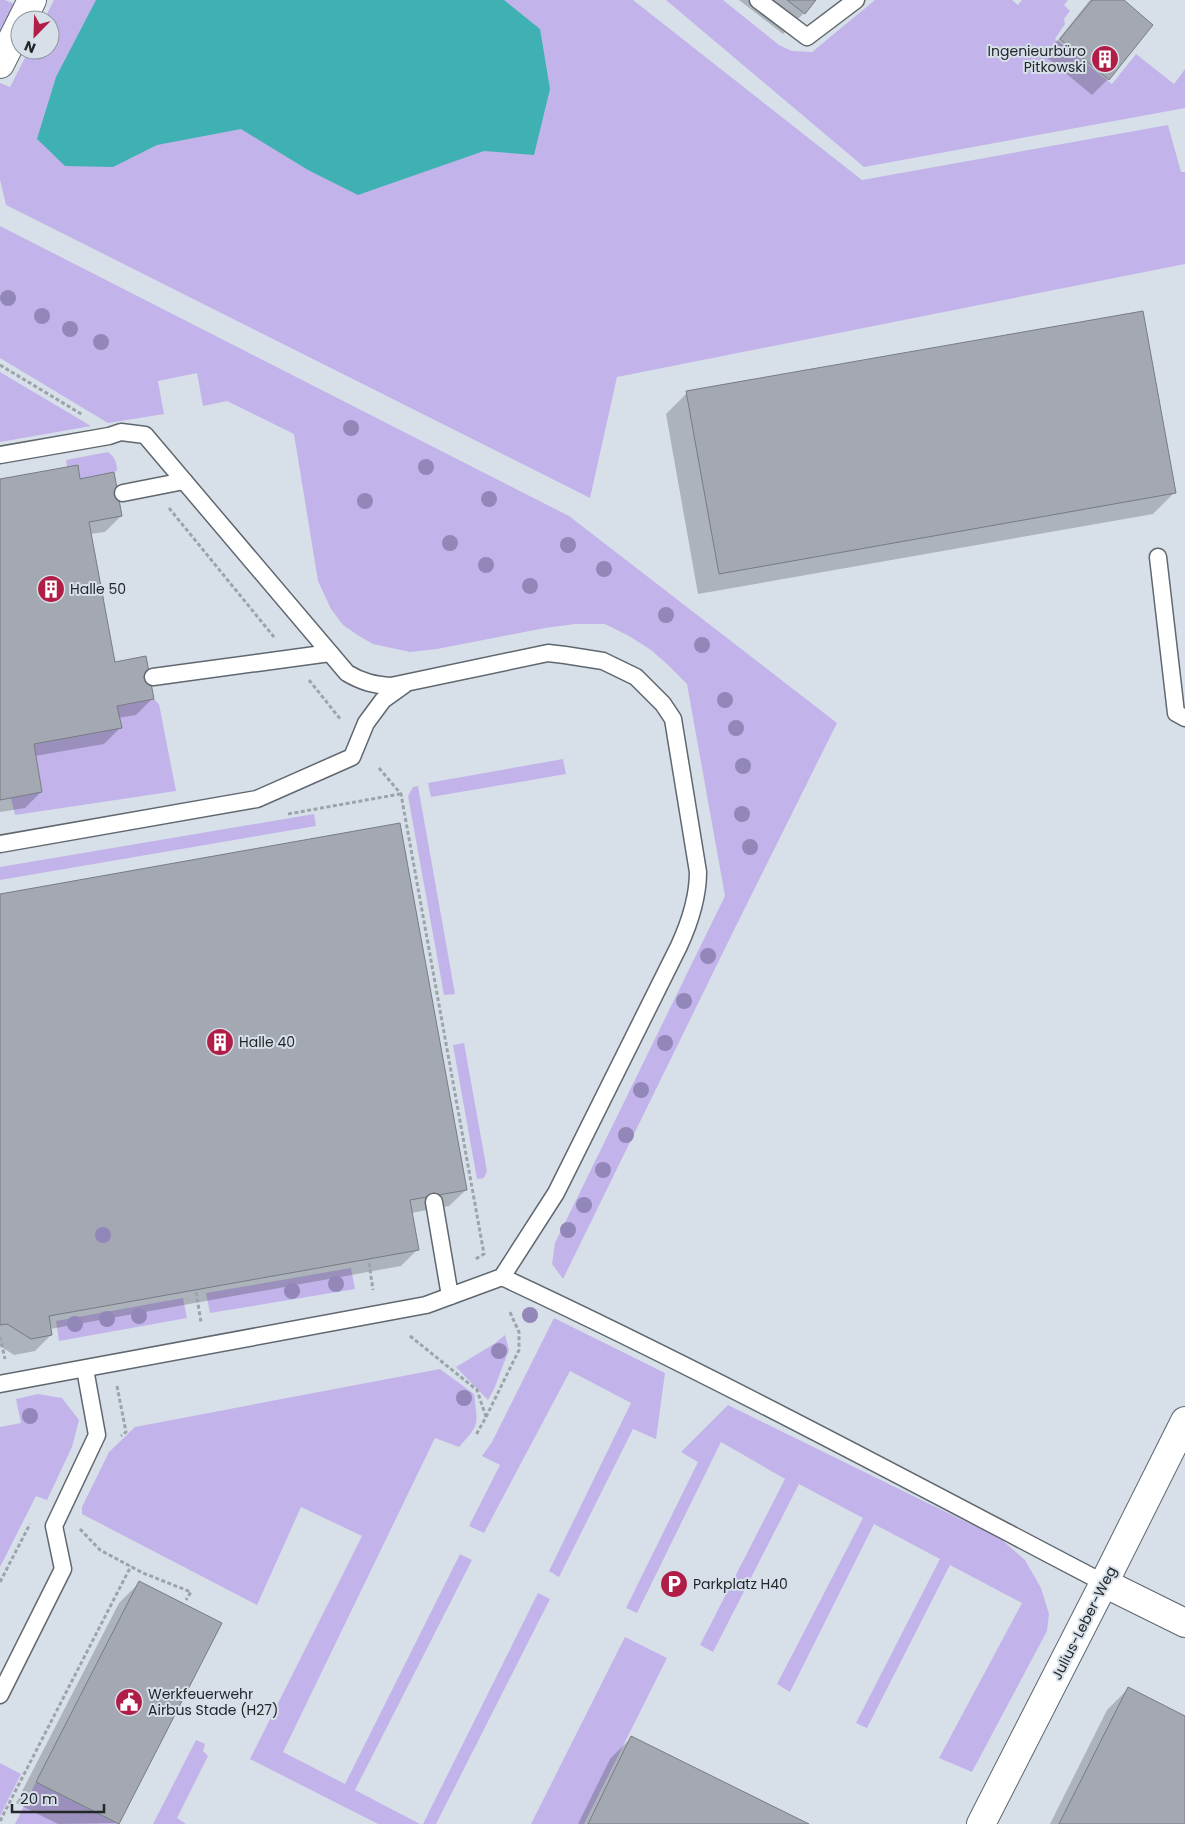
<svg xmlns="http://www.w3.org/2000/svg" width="1185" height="1824" font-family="Poppins,sans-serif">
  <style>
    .green { fill: #c2b4ea }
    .water { fill: #3fb1b2 }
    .shadow { fill: #0003 }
    .building { fill: #a4a8b2; stroke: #777b85 }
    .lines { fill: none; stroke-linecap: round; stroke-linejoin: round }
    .lane-casing { stroke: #5f676f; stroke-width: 19 }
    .street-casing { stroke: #5f676f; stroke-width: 30 }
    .path { stroke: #9ca3aa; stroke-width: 3; stroke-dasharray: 4 2.5; stroke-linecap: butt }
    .lane { stroke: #fff; stroke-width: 16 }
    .street { stroke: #fff; stroke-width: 28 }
    .tree { fill: #9287b8 }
    .labels { text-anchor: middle; stroke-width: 4; stroke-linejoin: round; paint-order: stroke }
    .poi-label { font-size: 14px; fill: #23272a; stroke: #d7e0e9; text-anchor: start }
    .street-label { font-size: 14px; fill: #23272a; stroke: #d7e0e9 }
  </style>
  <rect width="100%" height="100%" fill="#d7e0e9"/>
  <!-- green -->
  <g class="green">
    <polygon points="0,0 5,0 14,4 0,33"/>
    <polygon points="54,0 633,0 862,180 1168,125 1181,172 1185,172 1185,264 617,377 590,498 6,205 0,180 0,83 10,87 29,50 50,50 50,20 44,20"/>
    <polygon points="666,0 723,0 779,45 792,51 812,52 875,0 1012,0 1018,5 1022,0 1068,0 1064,5 1070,11 1064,19 1065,24 1055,39 1112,84 1136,54 1174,84 1185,69 1185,108 864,167"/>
    <polygon points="0,226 569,516 837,723 732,934 563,1279 552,1264 555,1243 725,896 687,684 668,665 651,650 629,636 605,624 575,624 545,628 437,649 410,652 373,644 359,636 343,625 331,609 318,581 294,434 227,401 203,406 197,373 158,381 164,414 108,423 0,358"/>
    <polygon points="0,372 91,426 0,442"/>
    <path d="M108,452C115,457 117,463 117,471L80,479L78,466L67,467L66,460Z"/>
    <polygon points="154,699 159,704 176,791 15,815 11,798 42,792 34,744 121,728 117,706"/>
    <polygon points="563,759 566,774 431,797 428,783"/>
    <polygon points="418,786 455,994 444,995 408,796 413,787"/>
    <polygon points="314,814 316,826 0,880 0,867"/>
    <polygon points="464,1043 487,1171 484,1178 477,1179 453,1045"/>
    <polygon points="351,1268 355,1289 210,1313 206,1293"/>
    <polygon points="183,1298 187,1318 59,1341 56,1321"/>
    <polygon points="554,1318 665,1373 656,1439 633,1429 559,1577 549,1571 631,1403 570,1371 484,1533 469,1526 500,1465 482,1456 492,1442"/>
    <polygon points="505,1335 509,1350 494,1389 488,1400 456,1367 494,1344"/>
    <path d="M440,1369L474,1394C478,1425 480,1424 459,1447L435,1438L283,1752L345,1784L460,1554L472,1560L355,1790L420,1824H378L250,1759L362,1536L301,1507L257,1605L82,1514V1507L109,1452L135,1427Z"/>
    <polygon points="38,1394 62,1398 79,1420 72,1447 47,1500 36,1496 0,1567 0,1427 21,1423 16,1399"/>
    <polygon points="728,1405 1001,1539 1025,1560 1041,1588 1049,1614 1047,1631 972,1772 939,1758 1022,1603 950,1565 867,1728 856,1723 940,1559 874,1524 790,1692 777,1684 863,1518 799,1484 713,1652 700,1645 785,1479 721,1442 637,1613 626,1608 698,1462 681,1452"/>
    <polygon points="538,1593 550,1599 436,1824 423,1824"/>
    <polygon points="625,1637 667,1658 584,1824 531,1824"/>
    <polygon points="196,1740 205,1744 203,1751 208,1756 177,1818 186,1824 153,1824"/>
    <polygon points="0,1763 21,1774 0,1816"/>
    <polygon points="36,1782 119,1824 15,1824"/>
  </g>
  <!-- water -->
  <polygon class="water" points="96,0 504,0 540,29 550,89 534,155 484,151 358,195 308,170 241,129 157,145 113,167 65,166 37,139 56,77"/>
  <!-- shadow -->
  <g class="shadow">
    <polygon points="739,0 814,0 804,13 783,34"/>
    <polygon points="1090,0 1123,0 1108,79 1092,95 1045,56"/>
    <polygon points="687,393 1174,493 1153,514 698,594 666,414"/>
    <polygon points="0,480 79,480 121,516 105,532 90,534 114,663 153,698 136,715 118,718 120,728 104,744 35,756 41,792 25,808 0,812"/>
    <polygon points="0,896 466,1190 449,1206 411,1213 417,1250 401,1266 50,1329 51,1335 35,1351 14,1355 0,1346"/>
    <polygon points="140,1582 118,1823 58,1824 16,1803 119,1603"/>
    <polygon points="1128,1689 1185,1718 1185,1824 1050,1824 1107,1710"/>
    <polygon points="631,1738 806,1824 578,1824 610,1759"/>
  </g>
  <!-- building -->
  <g class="building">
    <polygon points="787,0 816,0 805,14"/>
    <polygon points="1092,0 1124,0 1153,25 1109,80 1060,39"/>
    <polygon points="1143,311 1176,493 719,574 686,391"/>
    <polygon points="78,465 80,479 114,472 122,516 89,522 115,662 146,656 154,699 117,706 122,728 34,744 42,792 0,800 0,479"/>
    <polygon points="400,823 467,1190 410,1200 419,1250 49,1316 52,1335 31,1339 7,1324 0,1325 0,894"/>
    <polygon points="139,1581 222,1623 119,1824 36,1782"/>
    <polygon points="1128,1687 1185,1716 1185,1824 1059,1824"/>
    <polygon points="631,1736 809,1824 588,1824"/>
  </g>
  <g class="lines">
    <!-- lane casing -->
    <g class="lane-casing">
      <g id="lane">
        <polyline points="758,0 807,37 856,0"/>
        <path d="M0,455L109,436L121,432L145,435L347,673C362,682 374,685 391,686L548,653L565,655L603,661L636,677L663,704L673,719L698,872C698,898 690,922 679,946L556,1193L502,1277L426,1305L0,1384"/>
        <polyline points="123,493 184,481"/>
        <polyline points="1158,557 1176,713 1185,718"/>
        <polyline points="153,677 330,653"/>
        <polyline points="0,844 257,799 352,757 366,723 383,700 404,685"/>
        <polyline points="434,1202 450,1296"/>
        <path d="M502,1277C706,1372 905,1479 1104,1583"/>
        <polyline points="0,1695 63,1569 54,1526 97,1435 85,1369"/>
      </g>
    </g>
    <!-- street casing -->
    <g class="street-casing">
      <g id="street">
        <polyline points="22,20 32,0"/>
        <polyline points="0,64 20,24"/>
        <polyline points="1104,1583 1185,1623"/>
        <polyline points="981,1824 1104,1583 1185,1421"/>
      </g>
    </g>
    <!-- path -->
    <g class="path">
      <polyline points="0,365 83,415"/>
      <polyline points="169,508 274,637"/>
      <polyline points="309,680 341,720"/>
      <polyline points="379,768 401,794 484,1254 474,1260"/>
      <polyline points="288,814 400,794"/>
      <polyline points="369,1263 373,1290"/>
      <polyline points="196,1292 201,1322"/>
      <polyline points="410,1336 477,1390 486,1417 476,1435"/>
      <polyline points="0,1337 5,1359"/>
      <polyline points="117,1386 126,1432 121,1436"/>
      <polyline points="486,1417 519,1350 519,1332 509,1310"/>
      <polyline points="80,1529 100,1550 143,1573 191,1592 186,1600"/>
      <polyline points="0,1582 30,1524"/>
      <polyline points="0,1821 131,1566"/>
    </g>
    <!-- lane -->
    <use href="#lane" class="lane"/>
    <!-- street -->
    <use href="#street" class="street"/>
  </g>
  <!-- trees -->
  <g class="tree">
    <circle cx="8" cy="298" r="8"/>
    <circle cx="42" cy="316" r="8"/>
    <circle cx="70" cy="329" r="8"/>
    <circle cx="101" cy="342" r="8"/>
    <circle cx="351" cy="428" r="8"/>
    <circle cx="426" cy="467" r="8"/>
    <circle cx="489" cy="499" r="8"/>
    <circle cx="365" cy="501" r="8"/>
    <circle cx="450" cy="543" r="8"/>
    <circle cx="568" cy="545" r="8"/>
    <circle cx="486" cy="565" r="8"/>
    <circle cx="604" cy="569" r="8"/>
    <circle cx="530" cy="586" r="8"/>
    <circle cx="666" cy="615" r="8"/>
    <circle cx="702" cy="645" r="8"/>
    <circle cx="725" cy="700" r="8"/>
    <circle cx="736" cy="728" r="8"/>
    <circle cx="743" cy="766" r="8"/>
    <circle cx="742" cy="814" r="8"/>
    <circle cx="750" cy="847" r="8"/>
    <circle cx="708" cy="956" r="8"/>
    <circle cx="684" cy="1001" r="8"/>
    <circle cx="665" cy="1043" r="8"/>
    <circle cx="641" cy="1090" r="8"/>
    <circle cx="626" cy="1135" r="8"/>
    <circle cx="603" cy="1170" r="8"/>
    <circle cx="584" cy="1205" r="8"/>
    <circle cx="568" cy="1230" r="8"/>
    <circle cx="103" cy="1235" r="8"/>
    <circle cx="336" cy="1284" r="8"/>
    <circle cx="292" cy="1291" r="8"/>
    <circle cx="530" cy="1315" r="8"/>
    <circle cx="139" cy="1316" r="8"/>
    <circle cx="107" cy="1319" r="8"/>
    <circle cx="75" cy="1324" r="8"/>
    <circle cx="499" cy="1351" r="8"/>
    <circle cx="464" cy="1398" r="8"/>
    <circle cx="30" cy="1416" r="8"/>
  </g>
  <!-- icons -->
  <defs>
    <g id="building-disc" transform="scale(1.4375)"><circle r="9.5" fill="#b01e47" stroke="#d7e0e9"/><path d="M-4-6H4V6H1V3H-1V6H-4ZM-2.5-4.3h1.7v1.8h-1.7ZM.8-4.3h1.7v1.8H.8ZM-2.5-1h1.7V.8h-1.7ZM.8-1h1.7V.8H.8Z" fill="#fff"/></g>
    <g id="parking-disc" transform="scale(1.4375)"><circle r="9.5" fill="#b01e47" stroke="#d7e0e9"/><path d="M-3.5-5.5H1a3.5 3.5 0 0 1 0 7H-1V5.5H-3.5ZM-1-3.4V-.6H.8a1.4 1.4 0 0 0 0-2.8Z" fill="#fff"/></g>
    <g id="civic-disc" transform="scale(1.4375)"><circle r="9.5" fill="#b01e47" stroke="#d7e0e9"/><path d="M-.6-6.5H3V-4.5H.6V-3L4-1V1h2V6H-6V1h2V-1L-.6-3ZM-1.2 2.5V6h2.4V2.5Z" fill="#fff"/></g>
  </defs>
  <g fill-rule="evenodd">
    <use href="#building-disc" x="1105" y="59"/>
    <use href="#building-disc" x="51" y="589"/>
    <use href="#building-disc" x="220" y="1042"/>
    <use href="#parking-disc" x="674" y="1584"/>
    <use href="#civic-disc" x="129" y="1702"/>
  </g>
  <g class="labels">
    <!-- poi labels -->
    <g class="poi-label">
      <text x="1086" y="56" text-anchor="end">Ingenieurbüro<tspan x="1086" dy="16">Pitkowski</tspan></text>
      <text x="70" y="594">Halle 50</text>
      <text x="239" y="1047">Halle 40</text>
      <text x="693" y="1589">Parkplatz H40</text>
      <text x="148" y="1699">Werkfeuerwehr<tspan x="148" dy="16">Airbus Stade (H27)</tspan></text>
    </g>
    <!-- street labels -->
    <g class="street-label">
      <text transform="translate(1084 1623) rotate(-63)" y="5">Julius-Leber-Weg</text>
    </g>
  </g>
  <!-- north arrow -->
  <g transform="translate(35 35) rotate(203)"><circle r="24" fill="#d7e0e9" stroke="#8f969d"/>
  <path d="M0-4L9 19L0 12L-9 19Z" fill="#b01e47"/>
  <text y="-8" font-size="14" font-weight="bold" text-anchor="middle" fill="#23272a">N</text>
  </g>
  <!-- scale -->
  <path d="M12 1804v8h92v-8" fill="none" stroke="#23272a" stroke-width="2.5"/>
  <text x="20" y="1804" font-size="15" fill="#23272a" stroke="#d7e0e9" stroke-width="4" paint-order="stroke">20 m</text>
</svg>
